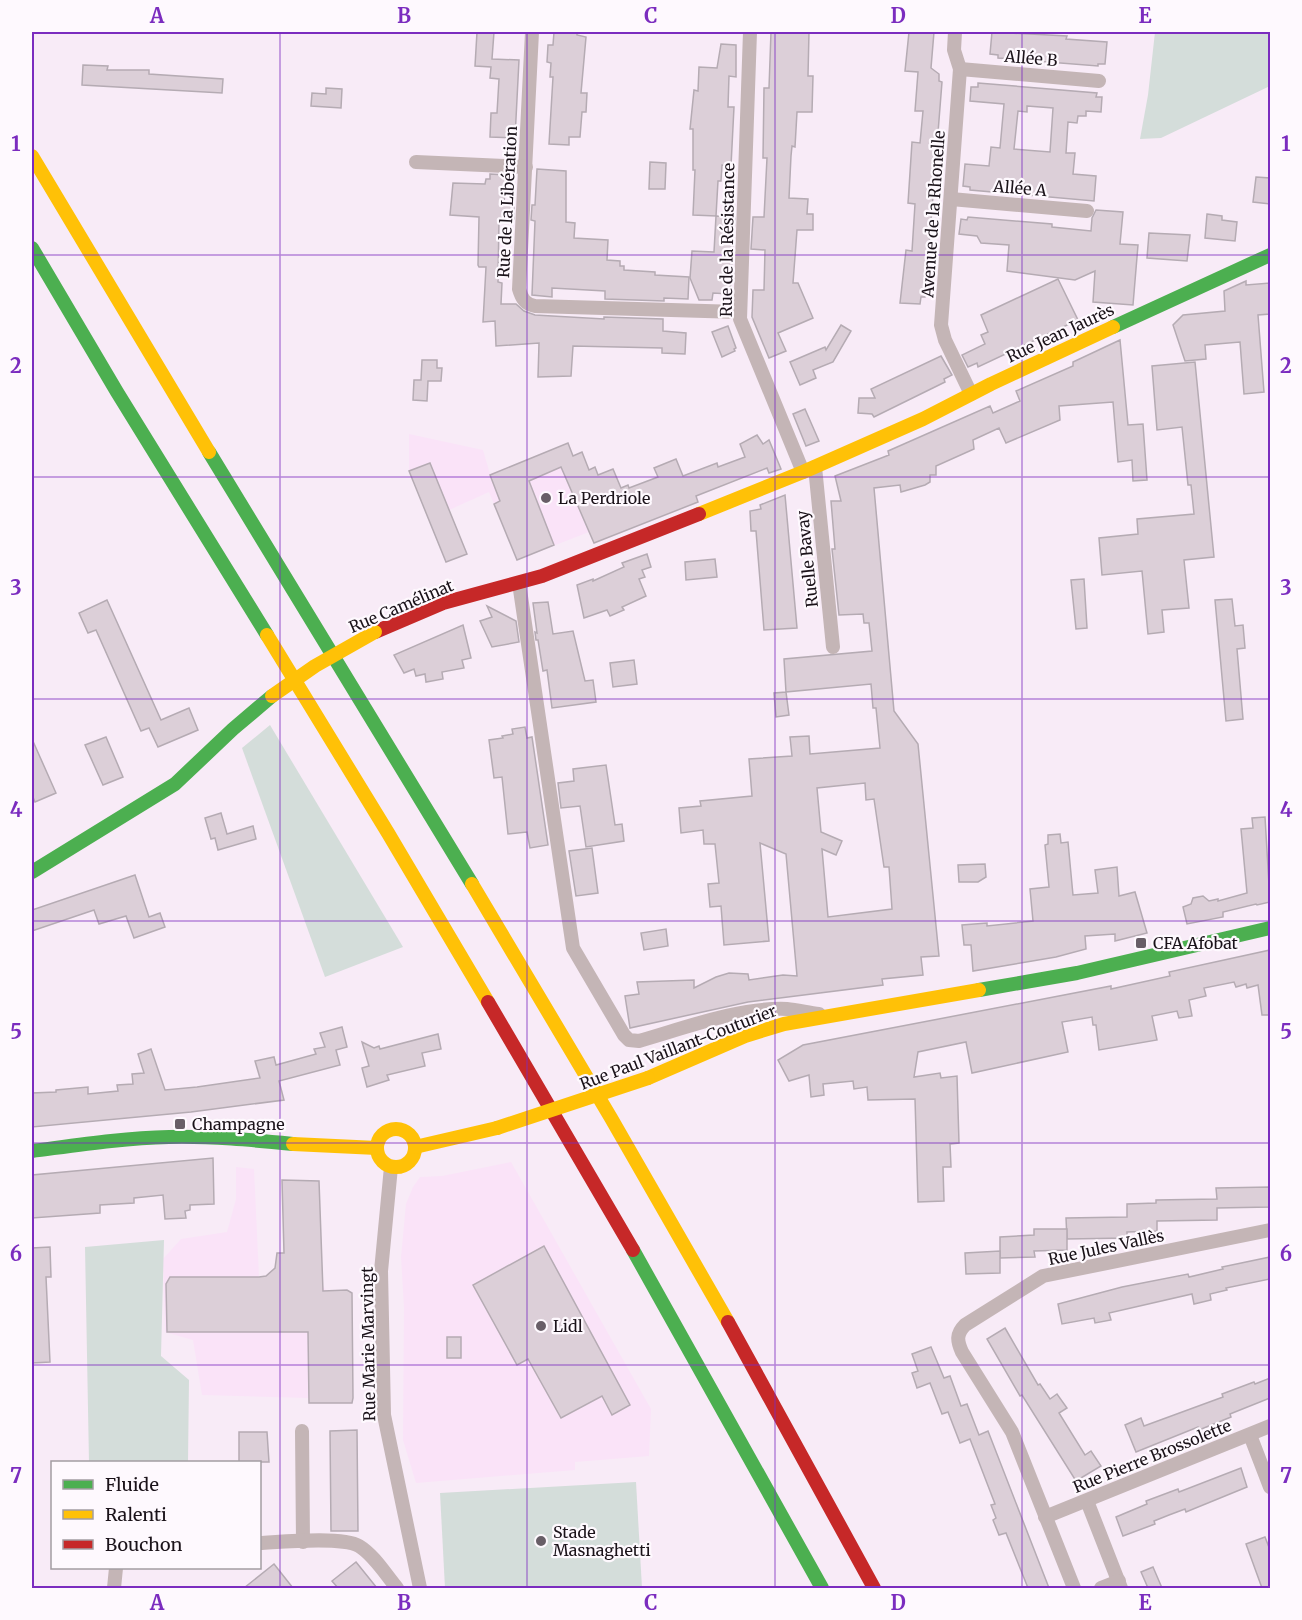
<svg xmlns="http://www.w3.org/2000/svg" width="1302" height="1620" font-family="Merriweather,serif">
  <style>
    .built { fill: #fae3f8 }
    .green { fill: #d4ddda }
    .building { fill: #dccfd8; stroke: #b5abb3; stroke-width: 1.5; fill-rule: evenodd }
    .lines { fill: none; stroke-linecap: round; stroke-linejoin: round }
    .street { stroke: #c4b5b6; stroke-width: 14 }
    .fast { stroke: #4caf50; stroke-width: 14 }
    .slow { stroke: #ffc107; stroke-width: 14 }
    .jam { stroke: #c62828; stroke-width: 14 }
    .slow-bridge { stroke: #ffc107; stroke-width: 14 }
    .grid { fill: none; stroke: #7b2cbf; stroke-width: 1.5; stroke-opacity: 0.55 }
    .poi-dot { fill: #685e67; stroke: #fef9fe; stroke-width: 2 }
    .labels { text-anchor: middle; stroke-width: 4.5; stroke-linejoin: round; paint-order: stroke }
    .street-label { font-size: 16px; fill: #1a1219; stroke: #fef9fe }
    .poi-label { font-size: 16px; fill: #1a1219; stroke: #fef9fe; text-anchor: start }
    .neatline { fill: none; stroke: #7b2cbf; stroke-width: 2 }
    .grid-label { font-size: 20px; text-anchor: middle; font-weight: bold; fill: #7b2cbf }
  </style>
  <rect width="100%" height="100%" fill="#f8ebf7"/>
  <!-- built -->
  <g class="built">
    <polygon points="409,434 483,450 490,474 568,443 573,456 582,452 614,535 594,544 589,532 517,560 489,492 449,510 467,554 446,562 409,471"/>
    <polygon points="511,1162 651,1409 649,1456 575,1462 575,1470 416,1483 403,1440 404,1307 401,1257 406,1204 413,1187 420,1177 442,1176"/>
    <polygon points="236,1167 254,1169 259,1277 266,1276 275,1268 277,1253 284,1253 284,1182 285,1180 318,1181 323,1286 327,1291 347,1290 352,1295 353,1398 349,1403 313,1403 308,1398 202,1395 193,1340 165,1332 163,1259 181,1239 227,1232 236,1199"/>
  </g>
  <!-- green -->
  <g class="green">
    <polygon points="1155,32 1270,32 1270,86 1161,138 1140,139 1148,95"/>
    <polygon points="270,725 403,947 325,977 242,748"/>
    <polygon points="164,1240 161,1356 189,1380 188,1462 89,1462 85,1247"/>
    <polygon points="636,1482 642,1588 445,1588 440,1493"/>
  </g>
  <!-- building -->
  <g class="building">
    <polygon points="477,32 494,32 492,59 519,60 515,138 490,137 491,113 497,113 499,79 490,78 491,67 475,66"/>
    <polygon points="554,32 577,32 577,35 586,37 581,93 587,93 586,112 582,112 580,137 569,137 569,145 549,144 553,77 550,77 551,63 547,62 548,45 553,45"/>
    <polygon points="771,32 809,32 808,76 813,76 812,112 797,112 795,147 792,146 791,156 789,198 808,199 807,214 813,214 813,230 797,230 793,283 798,283 813,318 778,333 786,351 769,358 752,317 753,290 764,290 765,250 751,249 753,217 764,217 767,158 763,158 764,88 769,88"/>
    <polygon points="909,32 934,32 931,68 939,74 939,81 942,82 925,297 921,297 920,304 900,303 906,250 912,251 915,204 908,203 912,142 920,143 923,111 915,111 918,72 905,71"/>
    <polygon points="992,32 1067,36 1066,39 1107,42 1105,64 1098,64 1098,66 998,58 998,55 990,54"/>
    <polygon points="721,44 736,45 736,77 729,76 728,107 734,107 731,166 722,165 721,181 718,181 716,216 693,215 695,170 693,170 693,129 690,129 694,90 698,91 699,67 717,68"/>
    <polygon points="83,65 108,66 107,70 149,70 149,74 223,79 222,93 82,85"/>
    <path d="M978,83L1097,93L1096,97H1102L1101,112L1086,111V116H1078L1077,123L1068,122L1066,153H1075L1073,174L1096,176L1094,201L970,190V187L963,186L965,164L989,166L991,147L1000,148L1004,104L970,101L971,87H978ZM1027,106L1053,108L1050,152L1014,149L1018,111L1027,112Z"/>
    <polygon points="326,88 342,89 341,108 311,106 312,93 326,94"/>
    <polygon points="650,162 666,163 665,189 649,189"/>
    <polygon points="537,169 566,171 566,222 575,223 574,238 608,240 607,260 620,261 620,266 624,266 624,270 655,272 655,275 689,277 688,299 664,298 664,301 605,299 605,291 552,288 552,297 532,295 535,221 531,220 532,205 535,205"/>
    <polygon points="490,174 506,175 504,204 514,204 514,219 499,219 498,282 502,283 501,304 516,304 524,311 535,315 604,319 604,317 663,319 663,331 686,333 685,354 662,353 662,348 573,346 571,376 538,377 539,343 496,346 495,321 483,322 486,267 479,267 478,265 479,217 450,215 453,183 485,184 486,179 490,179"/>
    <polygon points="1256,177 1270,178 1270,204 1253,202"/>
    <polygon points="1096,210 1123,212 1120,244 1138,245 1133,305 1093,302 1095,271 1075,280 1007,271 1009,245 981,243 977,236 959,234 961,219 967,220 968,217 1052,224 1052,227 1091,231 1092,218"/>
    <polygon points="1207,214 1222,216 1222,220 1237,222 1235,241 1205,238"/>
    <polygon points="716,216 735,217 730,294 713,293 712,300 699,300 690,278 692,251 714,252"/>
    <polygon points="1149,233 1190,235 1187,261 1147,258"/>
    <polygon points="1058,279 1078,320 978,367 977,363 968,367 962,355 985,344 981,335 988,332 981,315"/>
    <polygon points="1246,281 1246,285 1270,283 1270,314 1258,315 1264,392 1244,394 1240,342 1205,345 1206,359 1185,361 1173,325 1183,315 1225,311 1224,291"/>
    <polygon points="841,325 851,331 833,362 813,370 816,378 800,385 790,362 825,347 826,350"/>
    <polygon points="728,326 736,348 734,349 735,351 722,357 712,332"/>
    <path d="M1120,340L1128,425L1143,424L1147,480L1133,481L1132,460L1118,462L1113,402L1059,406L1060,420L1006,443L999,428L973,440L974,449L936,466V475H930V482L925,485L901,492L900,485L874,488L894,711L918,744L939,956L921,957L923,975L882,979L883,985L748,1002L630,1028L625,996L639,994L637,982L694,980V988L716,977L729,973L748,974L749,980L783,975L797,976L786,854L760,843L769,941L724,945L721,906L710,907L708,884L719,883L715,844H704L703,830L681,833L679,808L701,806L700,801L752,796L749,759L792,756L790,737L809,736L810,754L880,748L876,708H873L871,684L786,692L789,715L776,717L774,693L786,692L784,659L872,651L869,623H864L863,614L839,615L832,549H835L831,501H841L835,476L889,455L888,451L990,406L993,413L1020,401L1016,391L1073,366V362ZM865,783L866,800L874,799L884,867H889L892,909L828,917L822,849L836,855L842,841L821,832L817,788Z"/>
    <polygon points="941,356 952,375 944,379 945,382 874,417 872,414 858,413 859,398 875,398 871,389"/>
    <polygon points="422,360 437,360 437,368 442,368 441,381 428,381 427,401 413,400 414,380 421,380"/>
    <polygon points="1195,362 1214,557 1184,560 1189,608 1162,610 1164,632 1148,634 1142,571 1102,575 1099,538 1138,534 1137,519 1194,514 1191,485 1188,485 1182,427 1157,430 1152,366"/>
    <polygon points="805,409 819,441 806,446 793,414"/>
    <polygon points="757,435 763,444 769,440 781,469 769,473 767,468 696,496 698,502 594,543 561,467 529,481 554,545 517,560 494,504 500,501 490,475 568,443 573,456 582,452 589,470 595,467 598,475 613,469 621,488 628,485 629,488 658,477 654,468 676,459 683,476 717,463 718,467 745,457 740,444"/>
    <polygon points="430,463 467,554 446,562 409,471"/>
    <polygon points="785,495 797,628 764,630 756,531 751,531 750,511 761,509 760,505"/>
    <polygon points="647,554 651,567 642,570 645,577 639,579 646,596 622,607 624,610 610,616 607,610 584,618 577,585 593,579 593,581 624,567 622,563"/>
    <polygon points="715,559 717,577 686,580 685,562"/>
    <polygon points="1084,579 1087,628 1076,629 1071,580"/>
    <polygon points="1232,599 1235,626 1243,625 1245,648 1237,649 1243,719 1226,721 1215,600"/>
    <polygon points="107,600 161,720 189,708 198,730 158,747 149,728 141,731 96,630 88,633 79,613"/>
    <polygon points="548,602 553,634 573,631 585,681 593,680 596,702 552,708 547,670 543,671 538,640 536,640 535,632 537,633 533,603"/>
    <polygon points="487,606 516,621 519,642 492,647 480,621 492,617"/>
    <polygon points="463,625 471,658 462,660 464,668 442,672 443,679 426,682 425,674 416,676 414,669 404,673 394,655"/>
    <polygon points="634,660 637,684 613,687 610,663"/>
    <polygon points="525,727 527,738 532,737 548,845 530,848 527,832 508,834 502,777 494,778 489,740 503,738 502,736 513,734 512,729"/>
    <polygon points="106,737 123,777 103,785 85,745"/>
    <polygon points="32,739 56,793 35,802 32,795"/>
    <polygon points="606,765 615,825 622,824 624,841 586,847 580,806 561,808 558,783 574,781 573,769"/>
    <polygon points="221,813 227,834 253,826 256,839 218,850 215,838 211,839 205,818"/>
    <polygon points="1265,817 1270,902 1257,905 1256,904 1223,912 1223,917 1187,924 1183,907 1191,904 1193,898 1203,896 1209,901 1218,899 1218,901 1247,893 1241,829 1253,828 1252,818"/>
    <polygon points="1060,834 1061,843 1068,842 1073,895 1098,893 1095,870 1117,867 1119,896 1135,892 1147,933 1115,941 1115,934 1085,936 1086,949 1056,957 973,971 971,945 964,945 962,925 987,923 987,926 1033,921 1030,889 1049,887 1045,845 1048,844 1048,835"/>
    <polygon points="592,848 598,893 576,896 569,851"/>
    <polygon points="985,864 986,877 978,882 959,882 958,865"/>
    <polygon points="135,875 149,917 160,913 165,927 134,938 126,916 99,924 94,910 32,931 32,910"/>
    <polygon points="666,929 668,946 644,950 641,933"/>
    <polygon points="1270,950 1270,1015 1262,1015 1258,985 1247,988 1246,984 1236,987 1234,982 1204,988 1206,996 1189,1000 1192,1016 1179,1018 1177,1011 1152,1016 1157,1040 1099,1050 1096,1025 1093,1025 1092,1017 1062,1022 1068,1052 972,1073 966,1042 918,1052 914,1077 940,1073 941,1078 957,1076 959,1143 950,1144 951,1167 943,1167 944,1201 918,1202 915,1099 868,1100 867,1087 854,1089 853,1081 823,1084 824,1095 811,1097 809,1075 789,1081 778,1060 803,1045 1111,986 1111,989 1170,976 1169,972"/>
    <polygon points="342,1027 347,1047 336,1050 340,1065 279,1081 284,1100 191,1112 32,1127 32,1093 56,1092 56,1090 88,1087 88,1094 118,1091 117,1085 133,1084 132,1074 144,1073 138,1054 151,1049 165,1090 197,1087 260,1078 255,1061 274,1057 276,1065 316,1054 314,1049 325,1047 320,1033"/>
    <polygon points="438,1034 441,1049 422,1053 425,1066 387,1075 389,1080 367,1087 362,1068 369,1066 362,1042 374,1048 379,1046 380,1049"/>
    <polygon points="213,1158 214,1204 190,1205 190,1210 185,1211 186,1218 165,1219 163,1195 134,1198 134,1203 100,1205 100,1213 32,1218 32,1175"/>
    <polygon points="282,1180 319,1181 323,1291 347,1290 352,1293 353,1398 352,1403 309,1403 308,1332 167,1332 166,1284 170,1277 259,1277 266,1276 275,1268 277,1253 284,1253"/>
    <polygon points="1270,1187 1270,1207 1217,1208 1217,1220 1157,1221 1157,1231 1127,1232 1127,1238 1067,1239 1066,1218 1127,1217 1127,1204 1156,1203 1156,1200 1217,1199 1216,1188"/>
    <polygon points="1034,1229 1067,1229 1067,1250 1034,1251 1035,1257 1000,1258 1000,1237 1034,1235"/>
    <polygon points="544,1246 630,1405 612,1415 602,1396 561,1418 528,1359 517,1365 473,1285"/>
    <polygon points="50,1247 51,1277 46,1277 50,1362 32,1363 32,1248"/>
    <polygon points="1000,1251 1000,1273 966,1274 965,1253"/>
    <polygon points="1270,1257 1270,1279 1226,1288 1227,1290 1210,1294 1211,1300 1194,1304 1192,1294 1109,1313 1111,1320 1095,1323 1094,1318 1062,1324 1058,1304 1122,1287 1188,1274 1189,1277 1223,1269 1222,1267"/>
    <polygon points="1005,1328 1038,1385 1040,1384 1050,1399 1057,1394 1067,1408 1059,1413 1085,1455 1091,1451 1101,1466 1076,1481 1022,1395 1020,1396 987,1339"/>
    <rect x="447" y="1337" width="14" height="21"/>
    <polygon points="931,1347 944,1378 950,1376 961,1406 967,1404 979,1435 988,1431 1049,1588 1028,1588 1006,1533 999,1535 993,1520 996,1518 991,1505 995,1504 970,1439 960,1443 948,1412 942,1414 930,1383 917,1388 912,1373 918,1371 912,1354"/>
    <polygon points="1270,1378 1270,1398 1230,1414 1231,1417 1199,1430 1198,1427 1136,1452 1125,1425 1141,1418 1144,1426 1223,1397 1222,1394 1254,1382 1255,1384"/>
    <polygon points="357,1430 358,1531 331,1531 330,1431"/>
    <polygon points="239,1432 267,1432 269,1462 239,1462"/>
    <polygon points="1241,1468 1247,1487 1186,1512 1185,1509 1169,1515 1154,1521 1155,1524 1123,1536 1116,1517 1147,1504 1146,1501 1178,1489 1179,1492"/>
    <polygon points="1265,1537 1270,1550 1270,1588 1262,1588 1246,1544"/>
    <polygon points="356,1562 377,1588 338,1588 332,1581"/>
    <polygon points="274,1564 293,1588 244,1588"/>
    <polygon points="1153,1567 1162,1588 1148,1588 1141,1572"/>
  </g>
  <g class="lines">
    <!-- street -->
    <g class="street">
      <path d="M532,32L519,289C522,299 525,304 535,306L739,312"/>
      <polyline points="750,32 740,319 803,472"/>
      <polyline points="955,32 954,50 960,69 941,325 945,340 971,394"/>
      <polyline points="960,69 1099,81"/>
      <polyline points="416,162 526,167"/>
      <polyline points="951,199 1087,211"/>
      <polyline points="815,467 833,647"/>
      <path d="M519,583L573,948L624,1035L629,1040L639,1041C685,1028 739,1007 787,1009C798,1010 809,1013 819,1014"/>
      <polyline points="391,1167 381,1271 384,1415 420,1588"/>
      <polyline points="302,1431 303,1542"/>
      <polyline points="1250,1435 1270,1487"/>
      <polyline points="1087,1501 1121,1588"/>
      <polyline points="1045,1517 1270,1426"/>
      <path d="M260,1543C281,1542 342,1536 359,1546C374,1555 386,1575 397,1588"/>
      <polyline points="114,1588 116,1568"/>
      <path d="M1074,1588L1012,1432L962,1352C957,1341 956,1334 965,1325L1043,1276L1270,1230"/>
      <polyline points="1101,1588 1119,1581"/>
    </g>
    <!-- fast -->
    <g class="fast">
      <polyline points="32,248 117,392 267,635"/>
      <polyline points="1113,327 1270,255"/>
      <polyline points="209,452 472,884"/>
      <polyline points="32,872 175,784 233,729 272,696"/>
      <polyline points="979,990 1077,973 1270,928"/>
      <path d="M32,1151C78,1145 123,1138 169,1137C211,1136 252,1140 293,1144"/>
      <polyline points="633,1250 822,1588"/>
    </g>
    <!-- slow -->
    <g class="slow">
      <polyline points="32,156 209,452"/>
      <polyline points="699,514 803,472 923,419 991,384 1113,327"/>
      <polyline points="267,635 388,833 488,1002"/>
      <polyline points="472,884 611,1118 728,1322"/>
      <polyline points="648,1078 745,1036 784,1024 979,990"/>
      <circle cx="396" cy="1148" r="19"/>
      <polyline points="293,1144 377,1148"/>
      <polyline points="415,1147 497,1128"/>
    </g>
    <!-- jam -->
    <g class="jam">
      <polyline points="375,632 443,603 542,576 699,514"/>
      <polyline points="488,1002 633,1250"/>
      <polyline points="728,1322 874,1588"/>
    </g>
    <!-- slow-bridge -->
    <g class="slow-bridge">
      <polyline points="272,696 315,666 375,632"/>
      <polyline points="497,1128 648,1078"/>
    </g>
  </g>
  <!-- grid -->
  <path class="grid" d="M280,32V1588M527,32V1588M775,32V1588M1022,32V1588M32,255H1270M32,477H1270M32,699H1270M32,921H1270M32,1143H1270M32,1365H1270"/>
  <!-- markers -->
  <g class="poi-dot">
    <circle cx="546" cy="498" r="6"/>
    <rect x="1135" y="937" width="12" height="12" rx="3"/>
    <rect x="174" y="1118" width="12" height="12" rx="3"/>
    <circle cx="541" cy="1326" r="6"/>
    <circle cx="541" cy="1541" r="6"/>
  </g>
  <g class="labels">
    <!-- street labels -->
    <g class="street-label">
      <text transform="translate(1031 58) rotate(5)" y="6">Allée B</text>
      <text transform="translate(1020 188) rotate(5)" y="6">Allée A</text>
      <text transform="translate(507 202) rotate(-87)" y="6">Rue de la Libération</text>
      <text transform="translate(933 214) rotate(-86)" y="6">Avenue de la Rhonelle</text>
      <text transform="translate(727 240) rotate(-89)" y="6">Rue de la Résistance</text>
      <text transform="translate(1060 333) rotate(-25)" y="6">Rue Jean Jaurès</text>
      <text transform="translate(807 559) rotate(-96)" y="6">Ruelle Bavay</text>
      <text transform="translate(401 606) rotate(-23)" y="6">Rue Camélinat</text>
      <text transform="translate(678 1047) rotate(-21)" y="6">Rue Paul Vaillant-Couturier</text>
      <text transform="translate(1106 1247) rotate(-12)" y="6">Rue Jules Vallès</text>
      <text transform="translate(368 1344) rotate(-91)" y="6">Rue Marie Marvingt</text>
      <text transform="translate(1152 1456) rotate(-22)" y="6">Rue Pierre Brossolette</text>
    </g>
    <!-- poi labels -->
    <g class="poi-label">
      <text x="558" y="504">La Perdriole</text>
      <text x="1153" y="949">CFA Afobat</text>
      <text x="192" y="1130">Champagne</text>
      <text x="553" y="1332">Lidl</text>
      <text x="553" y="1538">Stade<tspan x="553" dy="18">Masnaghetti</tspan></text>
    </g>
  </g>
  <!-- border -->
  <rect width="1302" height="1620" fill="none" stroke="#fef9fe" stroke-width="66"/>
  <!-- legend -->
  <rect x="51" y="1461" width="210" height="108" fill="#fef9fe" stroke="#a39da2" stroke-width="1.5"/>
  <rect x="63" y="1480" width="30" height="9" fill="#4caf50" stroke="#a39da2" stroke-width="1.5"/>
  <text x="105" y="1491" font-size="18" fill="#1a1219">Fluide</text>
  <rect x="63" y="1510" width="30" height="9" fill="#ffc107" stroke="#a39da2" stroke-width="1.5"/>
  <text x="105" y="1521" font-size="18" fill="#1a1219">Ralenti</text>
  <rect x="63" y="1540" width="30" height="9" fill="#c62828" stroke="#a39da2" stroke-width="1.5"/>
  <text x="105" y="1551" font-size="18" fill="#1a1219">Bouchon</text>
  <rect x="33" y="33" width="1236" height="1554" class="neatline"/>
  <g class="grid-label">
    <text x="157" y="23">A</text>
    <text x="404" y="23">B</text>
    <text x="651" y="23">C</text>
    <text x="898" y="23">D</text>
    <text x="1145" y="23">E</text>
    <text x="16" y="151">1</text>
    <text x="1286" y="151">1</text>
    <text x="16" y="373">2</text>
    <text x="1286" y="373">2</text>
    <text x="16" y="595">3</text>
    <text x="1286" y="595">3</text>
    <text x="16" y="817">4</text>
    <text x="1286" y="817">4</text>
    <text x="16" y="1039">5</text>
    <text x="1286" y="1039">5</text>
    <text x="16" y="1261">6</text>
    <text x="1286" y="1261">6</text>
    <text x="16" y="1483">7</text>
    <text x="1286" y="1483">7</text>
    <text x="157" y="1610">A</text>
    <text x="404" y="1610">B</text>
    <text x="651" y="1610">C</text>
    <text x="898" y="1610">D</text>
    <text x="1145" y="1610">E</text>
  </g>
</svg>
